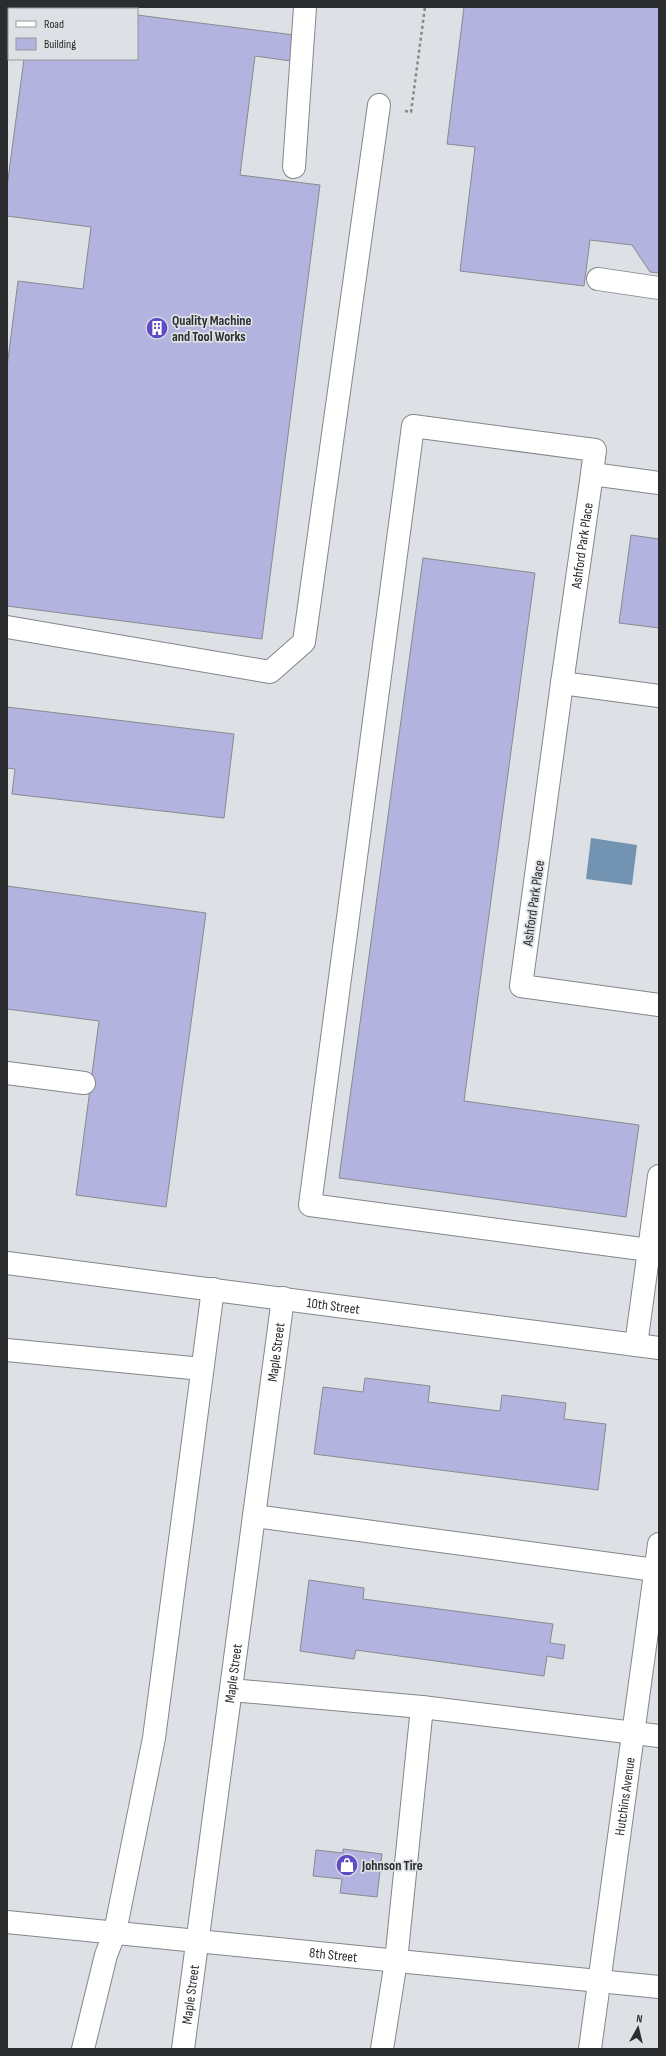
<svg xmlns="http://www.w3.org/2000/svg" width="666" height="2056" font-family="'Sofia Sans Condensed',sans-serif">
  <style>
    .water { fill: #7393b3 }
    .building { fill: #b2b3de; stroke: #8a8a8f }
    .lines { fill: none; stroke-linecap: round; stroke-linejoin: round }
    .minor-casing { stroke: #83868a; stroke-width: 24 }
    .path { stroke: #87898c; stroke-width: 2.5; stroke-dasharray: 3 3; stroke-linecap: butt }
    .minor { stroke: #fff; stroke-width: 22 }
    .labels { text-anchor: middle; stroke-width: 3.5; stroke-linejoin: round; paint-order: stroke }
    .poi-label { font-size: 14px; font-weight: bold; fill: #2b2c2e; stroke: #dde0e4; text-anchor: start }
    .street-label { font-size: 14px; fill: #2b2c2e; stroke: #dde0e4 }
  </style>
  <rect width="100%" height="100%" fill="#dde0e4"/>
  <!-- water -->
  <polygon class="water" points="591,838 637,845 632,885 586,879"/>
  <!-- building -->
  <g class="building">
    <polygon points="30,7 77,7 92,9 30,9"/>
    <polygon points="464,7 659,7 659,273 650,272 632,245 590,240 584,286 460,271 475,147 447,144"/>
    <polygon points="137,15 294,35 291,61 255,56 240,175 320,185 262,639 7,606 7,367 18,281 83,289 91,227 7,216 7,187 24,59 137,59"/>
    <polygon points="631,535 659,539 659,628 619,623"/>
    <polygon points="423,558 535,573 464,1101 639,1125 626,1217 339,1178"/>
    <polygon points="7,707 234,734 224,818 12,794 15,769 7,768"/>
    <polygon points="7,886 206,913 166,1207 76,1195 99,1021 7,1009"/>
    <polygon points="365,1378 430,1386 428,1402 500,1411 502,1395 566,1403 564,1419 606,1424 598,1490 314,1454 323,1387 363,1392"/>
    <polygon points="309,1580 364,1588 363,1599 553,1624 550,1643 565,1645 563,1659 547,1656 544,1676 356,1650 354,1659 300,1651"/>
    <polygon points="343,1849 382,1854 377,1897 340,1893 342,1879 313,1876 316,1850 343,1853"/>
  </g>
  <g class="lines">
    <!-- minor casing -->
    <g class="minor-casing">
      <g id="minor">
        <polyline points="294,167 305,7"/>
        <polyline points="598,279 659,288"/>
        <polyline points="592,474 595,450 413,426 310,1205 649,1250"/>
        <polyline points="7,627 270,672 304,642 379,105"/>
        <path id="s1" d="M562,683L592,474L659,483"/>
        <polyline points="659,696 562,683 521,986 659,1005"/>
        <polyline points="7,1073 84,1083"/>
        <path id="s2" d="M7,1263L659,1348"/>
        <polyline points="636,1345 659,1176"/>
        <polyline points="7,1350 202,1369"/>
        <polyline points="254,1516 655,1570"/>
        <polyline points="231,1690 422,1707 659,1736"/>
        <path id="s3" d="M7,1922L659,1987"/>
        <polyline points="83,2049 106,1955 115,1932 154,1738 213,1289"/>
        <path id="s4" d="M183,2049L283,1298"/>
        <polyline points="382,2049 396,1961 422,1707"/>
        <path id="s5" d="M590,2049L659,1544"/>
      </g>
    </g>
    <!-- path -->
    <polyline class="path" points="405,111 411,112 425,7"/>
    <!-- minor -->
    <use href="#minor" class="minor"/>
  </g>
  <!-- icons -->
  <defs>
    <g id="building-disc" transform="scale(1.15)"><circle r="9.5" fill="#5f4cc4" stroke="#dde0e4"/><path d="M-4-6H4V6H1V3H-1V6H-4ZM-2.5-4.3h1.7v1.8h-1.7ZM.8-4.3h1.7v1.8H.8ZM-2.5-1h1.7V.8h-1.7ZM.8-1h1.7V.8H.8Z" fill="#fff"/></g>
    <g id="shop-disc" transform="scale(1.15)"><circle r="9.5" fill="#5f4cc4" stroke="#dde0e4"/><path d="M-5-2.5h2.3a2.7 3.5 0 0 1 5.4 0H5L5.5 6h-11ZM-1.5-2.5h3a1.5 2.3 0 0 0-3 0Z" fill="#fff"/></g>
  </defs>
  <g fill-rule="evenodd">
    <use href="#building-disc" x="157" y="328"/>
    <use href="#shop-disc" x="347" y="1865"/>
  </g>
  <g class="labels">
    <!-- poi labels -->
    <g class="poi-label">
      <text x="172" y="325">Quality Machine<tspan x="172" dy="16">and Tool Works</tspan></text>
      <text x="362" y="1870">Johnson Tire</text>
    </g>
    <!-- street labels -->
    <g class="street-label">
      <text dy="5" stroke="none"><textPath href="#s1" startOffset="139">Ashford Park Place</textPath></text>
      <text transform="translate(533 903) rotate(-82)" y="5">Ashford Park Place</text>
      <text dy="5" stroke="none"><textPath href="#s2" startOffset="329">10th Street</textPath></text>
      <text dy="5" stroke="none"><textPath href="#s4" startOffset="703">Maple Street</textPath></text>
      <text dy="5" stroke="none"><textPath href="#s4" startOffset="379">Maple Street</textPath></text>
      <text dy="5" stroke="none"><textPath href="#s5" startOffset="255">Hutchins Avenue</textPath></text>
      <text dy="5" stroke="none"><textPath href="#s3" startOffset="328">8th Street</textPath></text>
      <text dy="5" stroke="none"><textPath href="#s4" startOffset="55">Maple Street</textPath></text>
    </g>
  </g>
  <!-- border -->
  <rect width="666" height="2056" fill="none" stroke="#2b2c2e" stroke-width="16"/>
  <!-- legend -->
  <rect x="8" y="8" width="130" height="52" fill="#dde0e4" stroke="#96989b"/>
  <rect x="16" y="21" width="20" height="6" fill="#ffffff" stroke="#96989b"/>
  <text x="44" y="28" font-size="12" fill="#2b2c2e">Road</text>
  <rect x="16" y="38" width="20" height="12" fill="#b2b3de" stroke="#96989b"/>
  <text x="44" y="48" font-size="12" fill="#2b2c2e">Building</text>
  <!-- north arrow -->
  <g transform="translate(638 2028) rotate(8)" stroke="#dde0e4" stroke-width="3" paint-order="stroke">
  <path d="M0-3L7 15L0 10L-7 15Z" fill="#2b2c2e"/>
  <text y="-6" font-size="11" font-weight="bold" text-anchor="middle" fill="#2b2c2e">N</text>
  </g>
</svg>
